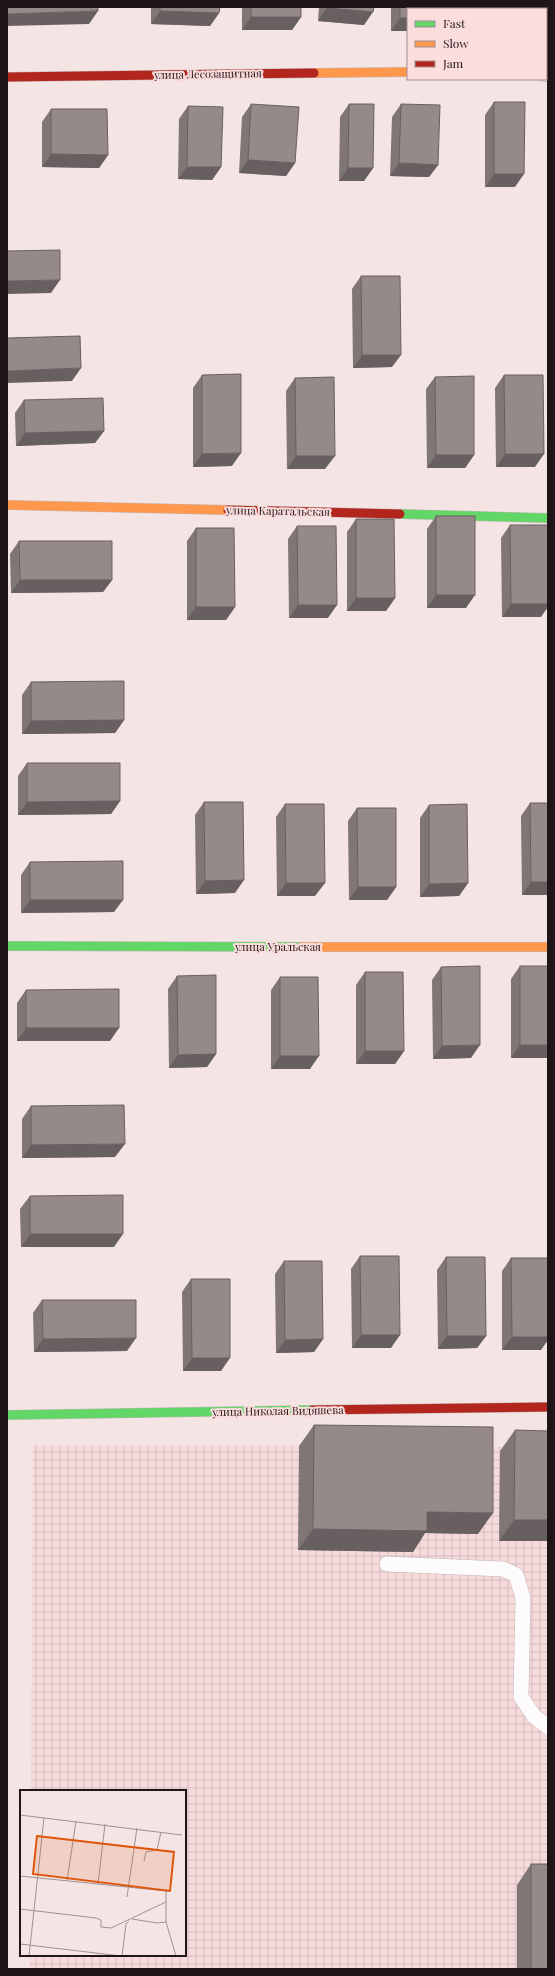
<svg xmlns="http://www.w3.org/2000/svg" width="555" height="1976" font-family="'Playfair Display',serif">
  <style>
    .industrial { fill: url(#industrial-grid) }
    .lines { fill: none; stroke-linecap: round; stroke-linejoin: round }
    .lane-casing { stroke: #c2b6b6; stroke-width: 16 }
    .street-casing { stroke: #c2b6b6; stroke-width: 24 }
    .fast-casing { stroke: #c2b6b6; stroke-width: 10 }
    .slow-casing { stroke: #c2b6b6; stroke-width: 10 }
    .jam-casing { stroke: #c2b6b6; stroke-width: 10 }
    .lane { stroke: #fdfbfb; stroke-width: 15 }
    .street { stroke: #fdfbfb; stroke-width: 22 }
    .fast { stroke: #63d668; stroke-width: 9 }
    .slow { stroke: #ff974d; stroke-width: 9 }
    .jam { stroke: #b3261e; stroke-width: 9 }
    .wall { fill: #807676 }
    .shaded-wall { fill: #686060 }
    .building { fill: #958989; stroke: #686060 }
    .labels { text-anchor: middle; stroke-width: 4; stroke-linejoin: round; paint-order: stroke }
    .street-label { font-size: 11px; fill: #1f1516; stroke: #fbddde }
    .inset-road { fill: none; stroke: #9f9192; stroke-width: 1 }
    .view { fill: #de560c; fill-opacity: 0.15; stroke: #de560c; stroke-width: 2 }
    .inset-edge { fill: none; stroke: #1f1516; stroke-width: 2 }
  </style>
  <defs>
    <pattern id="industrial-grid" width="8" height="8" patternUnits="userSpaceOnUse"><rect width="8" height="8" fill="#f7dbdc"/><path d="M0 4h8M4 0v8" fill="none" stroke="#d3bbbc"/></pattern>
  </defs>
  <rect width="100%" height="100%" fill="#f4e4e4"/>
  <!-- industrial -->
  <polygon class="industrial" points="33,1445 548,1447 548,1969 30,1969 30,1955 185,1955 185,1791 31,1791"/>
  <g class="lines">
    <!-- lane casing -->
    <g class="lane-casing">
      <polyline id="lane" points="387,1564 503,1569 516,1575 523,1598 521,1697 534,1716 548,1727"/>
    </g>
    <!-- street casing -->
    <g class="street-casing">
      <polyline id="street" points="546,70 548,70"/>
    </g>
    <!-- fast casing -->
    <g class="fast-casing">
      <g id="fast">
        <polyline points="400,514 548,518"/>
        <polyline points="7,946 301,947"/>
        <polyline points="7,1415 312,1410"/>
      </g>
    </g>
    <!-- slow casing -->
    <g class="slow-casing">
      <g id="slow">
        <polyline points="314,73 408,72"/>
        <polyline points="7,505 228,510"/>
        <polyline points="301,947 548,947"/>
      </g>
    </g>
    <!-- jam casing -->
    <g class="jam-casing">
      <g id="jam">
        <polyline points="7,77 314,73"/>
        <polyline points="228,510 400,514"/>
        <polyline points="312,1410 548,1407"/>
      </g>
    </g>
    <!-- lane -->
    <use href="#lane" class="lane"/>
    <!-- street -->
    <use href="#street" class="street"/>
    <!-- fast -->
    <use href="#fast" class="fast"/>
    <!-- slow -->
    <use href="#slow" class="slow"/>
    <!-- jam -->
    <use href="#jam" class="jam"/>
  </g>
  <!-- wall -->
  <g class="wall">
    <polygon points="151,7 220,7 219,13 210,26 151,24"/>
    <polygon points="242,7 301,7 301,17 292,30 242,30"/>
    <polygon points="319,7 374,7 364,25 318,21"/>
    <polygon points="391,7 447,7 391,31"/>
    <rect x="470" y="7" width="54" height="2"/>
    <polygon points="546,7 548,7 548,25 547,25"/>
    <polygon points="494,102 515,187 485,187 485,115"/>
    <polygon points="251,104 295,163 286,176 239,173 242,117"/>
    <polygon points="349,104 373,168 364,181 339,181 340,117"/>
    <polygon points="401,104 438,165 429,177 390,176 392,117"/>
    <polygon points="188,106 221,167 212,180 178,179 179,119"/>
    <polygon points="51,109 108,155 99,168 42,167 42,122"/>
    <polygon points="361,276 392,367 353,368 352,289"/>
    <polygon points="202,375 232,466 193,467 193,388"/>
    <polygon points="504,375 535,467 496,467 495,388"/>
    <polygon points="435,377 474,455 465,468 427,468 426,389"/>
    <polygon points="295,378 325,469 287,469 286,391"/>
    <polygon points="24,400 104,431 95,443 16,446 15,413"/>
    <polygon points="436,516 466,608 427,608 427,529"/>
    <polygon points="356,519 395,598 386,611 347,611 347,532"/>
    <polygon points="510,525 541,617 502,617 501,538"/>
    <polygon points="297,526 328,618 289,618 288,539"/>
    <polygon points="196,528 235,607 226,620 187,620 187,541"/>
    <polygon points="19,541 112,580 103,592 11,593 10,554"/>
    <polygon points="31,682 124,720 115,733 22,734 22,695"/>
    <polygon points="27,763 120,801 111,814 18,815 18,776"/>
    <polygon points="204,802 235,893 196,894 195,815"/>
    <polygon points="530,803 548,895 522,895 521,816"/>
    <polygon points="285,804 315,896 277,896 276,817"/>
    <polygon points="429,805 468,883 459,896 420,897 420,818"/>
    <polygon points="357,808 396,887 387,900 349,900 348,821"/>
    <polygon points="30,862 114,912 21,913 21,875"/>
    <polygon points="520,966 548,966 548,1058 511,1058 511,979"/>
    <polygon points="441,967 471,1058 433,1059 432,980"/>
    <polygon points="365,972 404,1051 395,1064 356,1064 356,985"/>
    <polygon points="177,976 216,1054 207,1067 169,1068 168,989"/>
    <polygon points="280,977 310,1069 271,1069 271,990"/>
    <polygon points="26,990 110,1041 17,1041 17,1003"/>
    <polygon points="31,1106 115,1157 22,1158 22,1119"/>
    <polygon points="30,1196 114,1247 21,1247 20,1209"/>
    <polygon points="360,1256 391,1348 352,1348 351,1269"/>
    <polygon points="446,1257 486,1336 477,1348 438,1349 437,1270"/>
    <polygon points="511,1258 541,1350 502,1350 502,1271"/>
    <polygon points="284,1261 323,1339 314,1352 276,1353 275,1274"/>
    <polygon points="191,1279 221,1371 183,1371 182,1292"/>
    <polygon points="42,1300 127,1351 34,1352 33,1313"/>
    <polygon points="314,1425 478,1534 425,1533 413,1552 298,1550 299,1446"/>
    <polygon points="515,1430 548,1541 499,1541 500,1451"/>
    <polygon points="531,1864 548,1969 517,1969 517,1885"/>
  </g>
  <!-- shaded-wall -->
  <g class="shaded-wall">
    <polygon points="327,8 373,12 364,25 318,21"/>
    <polygon points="98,11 89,24 7,26 7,14"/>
    <polygon points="160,11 219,13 210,26 151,24"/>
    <polygon points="251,17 301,17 292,30 242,30"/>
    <polygon points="400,18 408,18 408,31 391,31"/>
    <polygon points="51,154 108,155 99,168 42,167"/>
    <polygon points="248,160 295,163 286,176 239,173"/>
    <polygon points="399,163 438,165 429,177 390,176"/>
    <polygon points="187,167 221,167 212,180 178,179"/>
    <polygon points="348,168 373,168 364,181 339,181"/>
    <polygon points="494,174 524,174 515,187 485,187"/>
    <polygon points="60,280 51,293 7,294 7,281"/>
    <polygon points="362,355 401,355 392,367 353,368"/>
    <polygon points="81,368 72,381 7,383 7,371"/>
    <polygon points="104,431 95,443 16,446 25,433"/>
    <polygon points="241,453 232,466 193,467 202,454"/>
    <polygon points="505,454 544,454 535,467 496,467"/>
    <polygon points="436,455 474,455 465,468 427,468"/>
    <polygon points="296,456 335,456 325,469 287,469"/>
    <polygon points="20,580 112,580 103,592 11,593"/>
    <polygon points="436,595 475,595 466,608 427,608"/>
    <polygon points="356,598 395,598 386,611 347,611"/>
    <polygon points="511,604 548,604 548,607 541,617 502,617"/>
    <polygon points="298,605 337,605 328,618 289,618"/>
    <polygon points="196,607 235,607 226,620 187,620"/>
    <polygon points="124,720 115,733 22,734 31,721"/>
    <polygon points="120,801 111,814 18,815 27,802"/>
    <polygon points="244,880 235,893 196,894 205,881"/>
    <polygon points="531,882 548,882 548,895 522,895"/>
    <polygon points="286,883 325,883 315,896 277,896"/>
    <polygon points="468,883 459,896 420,897 429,884"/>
    <polygon points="358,887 396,887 387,900 349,900"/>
    <polygon points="30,900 123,900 114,912 21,913"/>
    <polygon points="26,1028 119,1028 110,1041 17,1041"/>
    <polygon points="480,1045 471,1058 433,1059 442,1046"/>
    <polygon points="520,1045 548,1045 548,1058 511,1058"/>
    <polygon points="365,1051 404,1051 395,1064 356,1064"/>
    <polygon points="216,1054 207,1067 169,1068 178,1055"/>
    <polygon points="280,1056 319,1056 310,1069 271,1069"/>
    <polygon points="125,1144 115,1157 22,1158 31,1145"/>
    <polygon points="30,1234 123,1234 114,1247 21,1247"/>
    <polygon points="361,1335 400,1335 391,1348 352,1348"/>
    <polygon points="447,1336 486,1336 477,1348 438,1349"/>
    <polygon points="512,1337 548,1337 548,1340 541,1350 502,1350"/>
    <polygon points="136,1338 127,1351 34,1352 43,1339"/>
    <polygon points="323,1339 314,1352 276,1353 285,1340"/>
    <polygon points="192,1358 230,1358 221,1371 183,1371"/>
    <polygon points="427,1512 493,1513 478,1534 425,1533 413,1552 298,1550 313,1529"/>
    <polygon points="514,1520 548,1520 548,1541 499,1541"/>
  </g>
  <!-- building -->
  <g class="building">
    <polygon points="7,7 98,7 98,11 7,14"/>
    <polygon points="160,7 220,7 219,13 160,11"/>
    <rect x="251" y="7" width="50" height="10"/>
    <polygon points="327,7 374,7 373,12 327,8"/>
    <polygon points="400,7 447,7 447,9 408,9 408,18 400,18"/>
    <rect x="478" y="7" width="46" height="2"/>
    <polygon points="494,102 525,102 524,174 494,174"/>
    <polygon points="251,104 299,107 295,163 248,160"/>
    <polygon points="349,104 374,104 373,168 348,168"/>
    <polygon points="401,104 440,105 438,165 399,163"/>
    <polygon points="188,106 223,107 221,167 187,167"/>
    <polygon points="51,109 107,109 108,155 51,154"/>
    <polygon points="60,250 60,280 7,281 7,251"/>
    <polygon points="361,276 400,276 401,355 362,355"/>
    <polygon points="80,336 81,368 7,371 7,338"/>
    <polygon points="241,374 241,453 202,454 202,375"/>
    <polygon points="504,375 543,375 544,454 505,454"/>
    <polygon points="474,376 474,455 436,455 435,377"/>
    <polygon points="334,377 335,456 296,456 295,378"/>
    <polygon points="103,398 104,431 25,433 24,400"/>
    <rect x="436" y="516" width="39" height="79"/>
    <polygon points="356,519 394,519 395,598 356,598"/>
    <polygon points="510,525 548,525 548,604 511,604"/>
    <polygon points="297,526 336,526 337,605 298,605"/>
    <polygon points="196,528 234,528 235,607 196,607"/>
    <polygon points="19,541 112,541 112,580 20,580"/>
    <polygon points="124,681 124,720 31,721 31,682"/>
    <polygon points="27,763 120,763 120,801 27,802"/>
    <polygon points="204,802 243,802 244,880 205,881"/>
    <polygon points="530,803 548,803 548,882 531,882"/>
    <polygon points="285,804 324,804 325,883 286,883"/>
    <polygon points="467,804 468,883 429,884 429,805"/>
    <polygon points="357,808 396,808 396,887 358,887"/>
    <polygon points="123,861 123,900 30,900 30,862"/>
    <polygon points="480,966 480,1045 442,1046 441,967"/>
    <rect x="520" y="966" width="28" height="79"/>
    <polygon points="365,972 403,972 404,1051 365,1051"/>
    <polygon points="216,975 216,1054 178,1055 177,976"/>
    <polygon points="280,977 318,977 319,1056 280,1056"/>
    <polygon points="119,989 119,1028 26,1028 26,990"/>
    <polygon points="124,1105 125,1144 31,1145 31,1106"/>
    <polygon points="123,1195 123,1234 30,1234 30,1196"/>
    <polygon points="360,1256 399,1256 400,1335 361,1335"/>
    <polygon points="446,1257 485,1257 486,1336 447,1336"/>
    <polygon points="511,1258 548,1258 548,1337 512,1337"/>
    <polygon points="284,1261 322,1261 323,1339 285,1340"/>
    <polygon points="191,1279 230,1279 230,1358 192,1358"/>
    <polygon points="42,1300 136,1300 136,1338 43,1339"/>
    <polygon points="314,1425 493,1427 493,1513 427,1512 427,1531 313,1529"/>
    <polygon points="515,1430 548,1431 548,1520 514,1520"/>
    <rect x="531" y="1864" width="17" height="105"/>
  </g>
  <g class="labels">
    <!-- street labels -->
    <g class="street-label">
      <text transform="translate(208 74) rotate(-1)" y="4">улица Лесозащитная</text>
      <text transform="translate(278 511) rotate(1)" y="4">улица Каратальская</text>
      <text x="278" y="951">улица Уральская</text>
      <text transform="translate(278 1411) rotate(-1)" y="4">улица Николая Видяшева</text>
    </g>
  </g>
  <!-- overview -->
  <g transform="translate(20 1790)">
    <rect width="166" height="166" fill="#f4e4e4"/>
    <path class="inset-road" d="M0,25L162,45M124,71L126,62L137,60L141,42M0,86L146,101V132L156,166M47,91L56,31M78,94L85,34M107,107L117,38M0,119L76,128L81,130V137L91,138L146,112M112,129L137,133L146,132M0,154L101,166M9,166L24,28M102,166L106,134L109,131"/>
    <path class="view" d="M17,46L154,62L150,101L13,84Z"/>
    <rect width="166" height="166" class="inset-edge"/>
  </g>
  <!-- border -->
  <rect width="555" height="1976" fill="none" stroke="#1f1516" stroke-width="16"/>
  <!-- legend -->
  <rect x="407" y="8" width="140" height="72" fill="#fbddde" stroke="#a38d8e"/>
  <rect x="415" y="21" width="20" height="6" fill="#63d668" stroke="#a38d8e"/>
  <text x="443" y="28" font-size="12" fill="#1f1516">Fast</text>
  <rect x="415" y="41" width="20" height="6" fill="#ff974d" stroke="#a38d8e"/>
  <text x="443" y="48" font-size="12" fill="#1f1516">Slow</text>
  <rect x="415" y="61" width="20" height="6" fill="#b3261e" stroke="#a38d8e"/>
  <text x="443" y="68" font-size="12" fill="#1f1516">Jam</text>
</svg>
